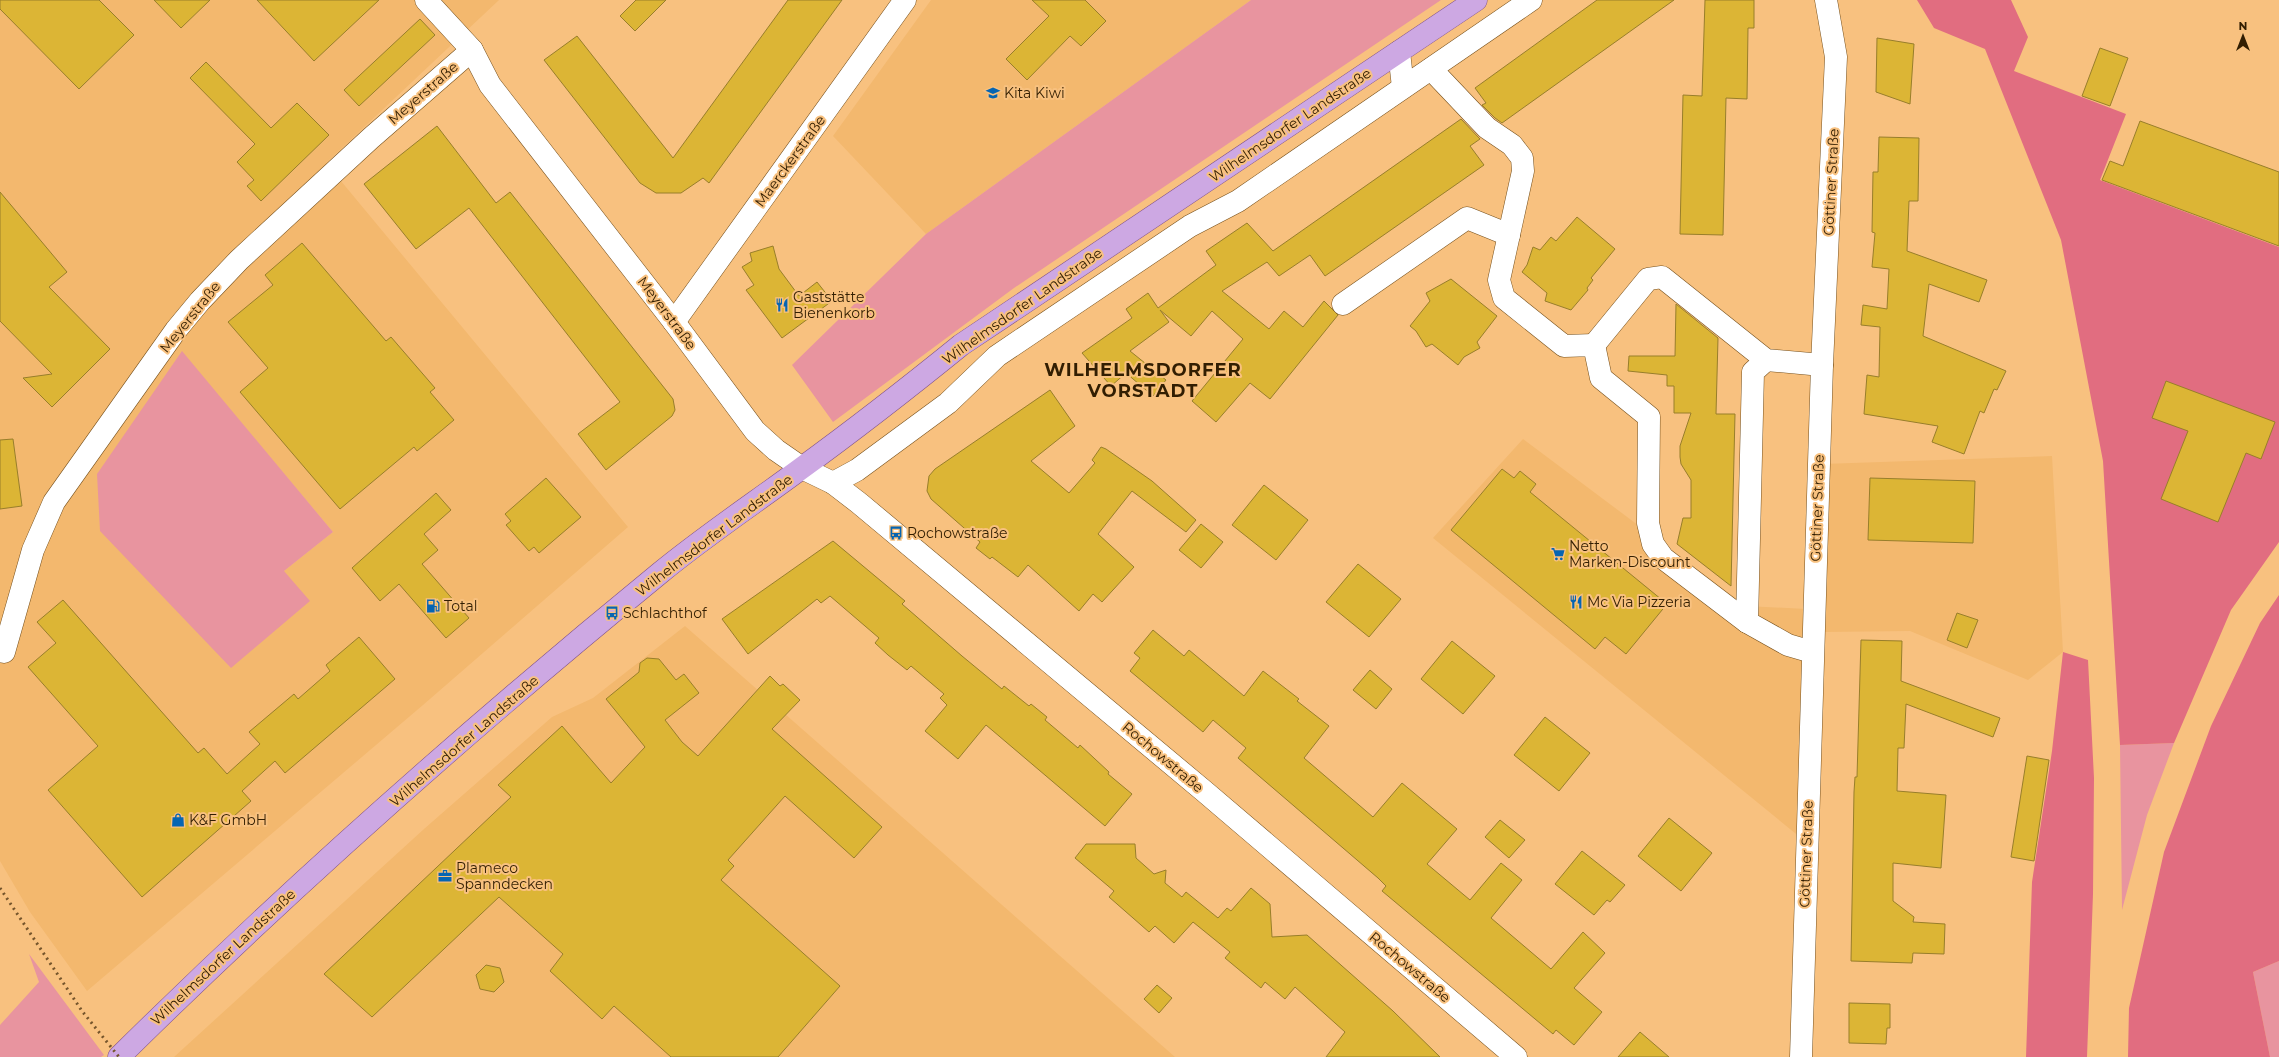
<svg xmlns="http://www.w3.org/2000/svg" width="2279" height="1057" font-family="Montserrat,sans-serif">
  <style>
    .built { fill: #f3b86e; fill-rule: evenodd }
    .green { fill: #e8949f }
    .forest { fill: #e16d80 }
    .building { fill: #dcb535; stroke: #987e2b }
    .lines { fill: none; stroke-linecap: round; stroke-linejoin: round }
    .minor-casing { stroke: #77511d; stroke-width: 23 }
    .major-casing { stroke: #815289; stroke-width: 23 }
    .minor { stroke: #fff; stroke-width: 22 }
    .major { stroke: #cda8e3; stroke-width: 22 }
    .rail { stroke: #75552c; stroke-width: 3; stroke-dasharray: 2 4; stroke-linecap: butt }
    .labels { text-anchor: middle; stroke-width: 4; stroke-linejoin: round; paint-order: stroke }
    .street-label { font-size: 14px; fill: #321e02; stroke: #f8c17f }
    .poi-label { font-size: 14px; fill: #321e02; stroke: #f8c17f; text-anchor: start }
    .district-label { font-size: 18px; font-weight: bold; letter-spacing: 1px; fill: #321e02; stroke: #f8c17f }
  </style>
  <rect width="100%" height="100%" fill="#f8c17f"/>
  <!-- built -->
  <g class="built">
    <path d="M0,0H499L326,163L628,527L423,705L87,991L30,912L0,861ZM182,352L333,532L284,571Z"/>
    <polygon points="931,0 1251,0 926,234 833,136"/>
    <polygon points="1523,439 1746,606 1825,610 1823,464 2052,456 2063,652 2028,680 1910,631 1824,632 1817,851 1433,538"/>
    <polygon points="685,626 1175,1057 174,1057 424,829 552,717 593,698"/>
  </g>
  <!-- green -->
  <g class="green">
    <polygon points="1251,0 1441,0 1014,288 833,422 792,365 926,234"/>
    <polygon points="182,351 333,532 284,571 310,601 231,668 100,531 97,474"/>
    <polygon points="2174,743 2147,815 2122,910 2120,745"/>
    <polygon points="29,954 104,1055 101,1057 0,1057 0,1025 39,982"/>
    <polygon points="2279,961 2279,1057 2270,1057 2253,972"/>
  </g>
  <!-- forest -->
  <g class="forest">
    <polygon points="1917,0 2011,0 2028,37 2014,71 2126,114 2100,180 2279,247 2279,542 2231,610 2174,743 2120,745 2103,461 2061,240 1985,49 1934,28"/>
    <polygon points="2279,595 2279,961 2253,972 2270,1057 2128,1057 2129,1008 2164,852 2211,726 2260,623"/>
    <polygon points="2063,652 2088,660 2094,778 2093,894 2087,1057 2026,1057 2032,882 2052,751"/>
  </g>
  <!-- building -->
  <g class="building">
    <polygon points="0,0 99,0 134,35 79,89 0,9"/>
    <polygon points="154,0 210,0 181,28"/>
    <polygon points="257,0 379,0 314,61"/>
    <polygon points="636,0 666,0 635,31 620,16"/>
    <polygon points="788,0 842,0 709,183 703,178 681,193 656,193 640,183 544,60 577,36 673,158"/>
    <polygon points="1032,0 1085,0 1106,21 1081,46 1070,36 1027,80 1006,59 1049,16"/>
    <polygon points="1597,0 1674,0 1502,123 1495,118 1482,105 1486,103 1475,88"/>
    <polygon points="1705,0 1754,0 1754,28 1748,28 1747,99 1726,98 1723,235 1680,234 1683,95 1702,96"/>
    <polygon points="420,19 435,35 359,106 344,90"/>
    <polygon points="1877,38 1914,44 1910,104 1876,92"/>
    <polygon points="2100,48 2128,58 2110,106 2082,96"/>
    <polygon points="206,62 271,128 297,103 329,135 261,201 247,186 254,180 237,162 255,144 190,78"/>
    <polygon points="1461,119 1480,139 1470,146 1484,165 1325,276 1310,255 1279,276 1267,262 1222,291 1269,329 1284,311 1303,327 1324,301 1338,315 1270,399 1250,383 1216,422 1192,401 1243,339 1212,311 1191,336 1160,310 1169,322 1130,351 1166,380 1153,396 1126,373 1111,386 1082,353 1132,318 1126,309 1148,293 1158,308 1216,265 1206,251 1247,223 1273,251"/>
    <polygon points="2140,121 2279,172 2279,246 2102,180 2110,161 2123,166"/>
    <polygon points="437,126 496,203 510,192 673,399 675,410 672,416 606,470 578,434 620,402 469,208 416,249 364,184"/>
    <polygon points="1879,137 1919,138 1918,201 1909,201 1907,251 1987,280 1979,302 1929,284 1923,336 2006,371 1997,390 1994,389 1984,413 1980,411 1964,454 1932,442 1938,426 1864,414 1867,375 1879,377 1880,327 1861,325 1863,305 1887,309 1889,269 1872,267 1875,233 1872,232 1873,172 1878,172"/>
    <polygon points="0,192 67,272 49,287 110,349 52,407 23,378 52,374 0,321"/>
    <polygon points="1577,217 1615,249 1591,278 1593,280 1587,288 1588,290 1571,310 1545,301 1547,293 1522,272 1527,265 1533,247 1540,250 1551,237 1556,241"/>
    <polygon points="302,243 386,341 391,337 435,388 430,392 454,420 417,451 414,447 340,509 240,392 268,368 228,322 273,285 265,275"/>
    <polygon points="773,246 779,269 799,296 817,282 832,301 782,338 746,290 754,285 742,267 752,261 750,253"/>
    <polygon points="1451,279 1497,316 1477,342 1480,348 1464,357 1458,365 1432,344 1426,347 1416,331 1410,326 1430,301 1426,293"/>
    <polygon points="1676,304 1718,338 1716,414 1735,414 1731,586 1677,544 1683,518 1691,518 1691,480 1681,464 1680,457 1680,446 1691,413 1674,413 1674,386 1667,386 1667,375 1628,371 1629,356 1675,356"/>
    <polygon points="2166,381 2275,422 2261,459 2246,453 2218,522 2161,499 2188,431 2152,418"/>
    <polygon points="1050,390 1075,426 1031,461 1069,493 1095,463 1092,460 1101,447 1106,449 1152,481 1196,520 1186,532 1132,491 1098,534 1134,567 1102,602 1093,594 1079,611 1028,565 1018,577 992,557 990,559 976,548 980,542 931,499 927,491 929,476 935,469"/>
    <polygon points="13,439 22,506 0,509 0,440"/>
    <polygon points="1502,469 1514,478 1520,471 1536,484 1530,492 1667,604 1626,654 1605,637 1595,649 1451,530"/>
    <polygon points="546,478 581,517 539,553 534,547 529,551 506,525 511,521 505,514"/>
    <polygon points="1870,478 1975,481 1973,543 1868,540"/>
    <polygon points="1264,485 1308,520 1276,560 1232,525"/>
    <polygon points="436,493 451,510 424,534 438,550 422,564 469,618 446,638 399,584 380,601 352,568"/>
    <polygon points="1201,524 1223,542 1201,568 1179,550"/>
    <polygon points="833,541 905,601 902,604 962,656 1002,689 1004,686 1029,706 1031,704 1047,717 1045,720 1078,748 1080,745 1109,772 1108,774 1132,794 1105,826 986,725 958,759 925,731 947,705 940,698 944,694 911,666 907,670 888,655 875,643 879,638 830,596 821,603 817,599 748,654 722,619"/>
    <polygon points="1358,564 1401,599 1369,637 1326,602"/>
    <polygon points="63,600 198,753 204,748 227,774 260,744 249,732 294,694 298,699 330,671 326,665 359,637 395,679 285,773 275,761 242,791 251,801 142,897 48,790 98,746 28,667 56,643 37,622"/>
    <polygon points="1957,613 1978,620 1967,648 1947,640"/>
    <polygon points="1153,630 1184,656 1189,650 1244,696 1263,671 1299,699 1297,701 1329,726 1304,758 1373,817 1402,783 1457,829 1427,864 1470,900 1501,863 1522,880 1491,918 1551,969 1583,932 1605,953 1574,988 1602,1012 1574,1045 1556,1030 1553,1034 1382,891 1386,886 1378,878 1238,758 1246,748 1213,720 1203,732 1130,671 1140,658 1134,653"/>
    <polygon points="1861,640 1902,641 1901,681 2000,718 1993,737 1906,704 1904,748 1898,748 1897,791 1946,795 1941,868 1893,863 1893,901 1914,917 1913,922 1945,924 1944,954 1913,953 1912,963 1851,961 1854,792 1855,777 1857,777"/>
    <polygon points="1452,641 1495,676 1463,714 1421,679"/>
    <polygon points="647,658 659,659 676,680 684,674 699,693 665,720 682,742 698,756 770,676 780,686 783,684 800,700 772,729 882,827 854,858 785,796 728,860 734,866 721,880 840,986 778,1057 671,1057 614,1006 602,1019 550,971 563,954 499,897 372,1017 324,974 511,797 498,785 562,726 611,783 645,747 606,699 639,672 640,663"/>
    <polygon points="1370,670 1392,689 1376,709 1353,690"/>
    <polygon points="1545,717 1590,753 1559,791 1514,755"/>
    <polygon points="2027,756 2049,760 2034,861 2011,857"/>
    <polygon points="1669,818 1712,853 1681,891 1638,856"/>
    <polygon points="1500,820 1525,840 1509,858 1485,837"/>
    <polygon points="1086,844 1135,844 1136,858 1154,874 1166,870 1165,883 1182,897 1186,892 1218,918 1227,908 1231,911 1251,888 1270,904 1272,937 1307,935 1393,1011 1440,1057 1326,1057 1345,1032 1295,987 1285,999 1265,982 1261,988 1225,958 1230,952 1193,922 1174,943 1155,926 1149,932 1109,897 1114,891 1075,858"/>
    <polygon points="1582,851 1625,885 1610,902 1607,900 1594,915 1555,884"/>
    <polygon points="486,965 500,968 504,982 494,992 480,989 476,975"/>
    <polygon points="1157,985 1172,998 1159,1013 1144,999"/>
    <polygon points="1849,1003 1890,1004 1890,1028 1887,1028 1886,1044 1849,1043"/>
    <polygon points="1640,1032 1669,1057 1618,1057"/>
  </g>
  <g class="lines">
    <!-- minor casing -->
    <g class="minor-casing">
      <g id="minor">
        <polyline points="426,0 472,50 490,85 674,322 755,431 776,450 802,468 833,483 859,503 1204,791 1516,1057"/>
        <polyline points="1399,52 1403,87"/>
        <polyline points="1431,69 1487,128 1512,145 1522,158 1523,171 1499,280 1504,298 1564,346 1594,345 1601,378 1649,417 1648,523 1653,544 1663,558 1747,622 1788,645 1812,652"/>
        <polyline points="1343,304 1467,218 1509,235"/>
        <polyline points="674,322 905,0"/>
        <polyline points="1594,345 1648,279 1662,277 1766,360 1822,365"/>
        <polyline points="833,483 857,470 948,403 997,356 1190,226 1238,201 1531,0"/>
        <polyline points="1747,622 1753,372 1766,360"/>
        <polyline points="4,652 33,550 54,502 176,330 200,301 239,260 371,138 472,50"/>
        <polyline points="1801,1057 1822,365 1836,57 1826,0"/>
      </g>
    </g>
    <!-- major casing -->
    <g class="major-casing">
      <path id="major" d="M119,1057C291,887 473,726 660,573C705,536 753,504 799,470C854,430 908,388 961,345L1476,0"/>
    </g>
    <!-- minor -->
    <use href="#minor" class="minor"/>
    <!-- major -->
    <use href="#major" class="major"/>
    <!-- rail -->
    <polyline class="rail" points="0,888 82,1011 119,1057"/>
  </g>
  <!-- icons -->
  <defs>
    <g id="school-bare" transform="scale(1.08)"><path d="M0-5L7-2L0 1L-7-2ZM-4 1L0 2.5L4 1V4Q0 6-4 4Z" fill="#0665b2" stroke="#f8c17f" stroke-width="2.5" paint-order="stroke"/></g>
    <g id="restaurant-bare" transform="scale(1.08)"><path d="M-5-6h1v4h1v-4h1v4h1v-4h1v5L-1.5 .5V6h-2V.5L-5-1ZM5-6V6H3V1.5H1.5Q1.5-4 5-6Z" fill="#0665b2" stroke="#f8c17f" stroke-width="2.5" paint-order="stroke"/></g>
    <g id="bus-bare" transform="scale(1.08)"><path d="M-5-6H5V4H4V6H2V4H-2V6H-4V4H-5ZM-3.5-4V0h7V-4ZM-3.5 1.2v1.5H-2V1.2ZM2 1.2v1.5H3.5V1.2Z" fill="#0665b2" stroke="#f8c17f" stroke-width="2.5" paint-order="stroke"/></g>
    <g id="supermarket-bare" transform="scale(1.08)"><path d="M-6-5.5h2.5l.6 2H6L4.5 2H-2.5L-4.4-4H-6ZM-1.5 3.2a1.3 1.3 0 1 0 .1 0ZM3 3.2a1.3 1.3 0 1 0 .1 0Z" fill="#0665b2" stroke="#f8c17f" stroke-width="2.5" paint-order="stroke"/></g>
    <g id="fuel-bare" transform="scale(1.08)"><path d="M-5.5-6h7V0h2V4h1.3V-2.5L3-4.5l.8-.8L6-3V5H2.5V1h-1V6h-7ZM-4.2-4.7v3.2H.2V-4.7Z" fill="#0665b2" stroke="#f8c17f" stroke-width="2.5" paint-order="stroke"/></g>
    <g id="shop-bare" transform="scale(1.08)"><path d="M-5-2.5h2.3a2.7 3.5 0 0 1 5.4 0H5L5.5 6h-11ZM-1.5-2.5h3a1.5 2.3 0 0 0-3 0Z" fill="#0665b2" stroke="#f8c17f" stroke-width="2.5" paint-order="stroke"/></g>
    <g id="office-bare" transform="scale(1.08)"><path d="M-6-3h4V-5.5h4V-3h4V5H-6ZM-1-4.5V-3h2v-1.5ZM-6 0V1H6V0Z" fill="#0665b2" stroke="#f8c17f" stroke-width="2.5" paint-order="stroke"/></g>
  </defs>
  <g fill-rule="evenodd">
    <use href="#school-bare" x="993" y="93"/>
    <use href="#restaurant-bare" x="782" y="305"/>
    <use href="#bus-bare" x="896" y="533"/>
    <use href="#supermarket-bare" x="1558" y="554"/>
    <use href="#restaurant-bare" x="1576" y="602"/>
    <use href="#fuel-bare" x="433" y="606"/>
    <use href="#bus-bare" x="612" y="613"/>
    <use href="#shop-bare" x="178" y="820"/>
    <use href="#office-bare" x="445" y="876"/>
  </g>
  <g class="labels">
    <!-- street labels -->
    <g class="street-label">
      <text transform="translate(423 93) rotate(-41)" y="5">Meyerstraße</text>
      <text transform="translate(1290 125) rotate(-34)" y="5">Wilhelmsdorfer Landstraße</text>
      <text transform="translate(790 161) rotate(-54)" y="5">Maerckerstraße</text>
      <text transform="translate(1831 182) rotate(-87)" y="5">Göttiner Straße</text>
      <text transform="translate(1022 306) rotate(-35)" y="5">Wilhelmsdorfer Landstraße</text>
      <text transform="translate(667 313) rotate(53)" y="5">Meyerstraße</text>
      <text transform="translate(190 317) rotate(-51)" y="5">Meyerstraße</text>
      <text transform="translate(1817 508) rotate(-88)" y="5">Göttiner Straße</text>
      <text transform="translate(714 535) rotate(-37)" y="5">Wilhelmsdorfer Landstraße</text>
      <text transform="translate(464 741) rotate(-41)" y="5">Wilhelmsdorfer Landstraße</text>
      <text transform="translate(1163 757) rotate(40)" y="5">Rochowstraße</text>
      <text transform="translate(1806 854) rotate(-88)" y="5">Göttiner Straße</text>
      <text transform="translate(223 957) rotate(-43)" y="5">Wilhelmsdorfer Landstraße</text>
      <text transform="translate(1410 967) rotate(40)" y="5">Rochowstraße</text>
    </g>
    <!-- poi labels -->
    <g class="poi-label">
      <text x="1004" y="98">Kita Kiwi</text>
      <text x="793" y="302">Gaststätte<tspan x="793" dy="16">Bienenkorb</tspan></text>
      <text x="907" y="538">Rochowstraße</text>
      <text x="1569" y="551">Netto<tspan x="1569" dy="16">Marken-Discount</tspan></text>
      <text x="1587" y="607">Mc Via Pizzeria</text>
      <text x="444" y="611">Total</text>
      <text x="623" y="618">Schlachthof</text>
      <text x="189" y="825">K&amp;F GmbH</text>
      <text x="456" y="873">Plameco<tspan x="456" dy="16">Spanndecken</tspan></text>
    </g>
    <!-- district labels -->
    <g class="district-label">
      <text x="1143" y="376">WILHELMSDORFER<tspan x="1143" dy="21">VORSTADT</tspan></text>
    </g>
  </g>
  <!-- north arrow -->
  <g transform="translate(2243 36)" stroke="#f8c17f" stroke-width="3" paint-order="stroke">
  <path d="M0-3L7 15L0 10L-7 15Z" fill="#321e02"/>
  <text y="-6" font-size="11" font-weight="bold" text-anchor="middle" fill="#321e02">N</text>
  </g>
</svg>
